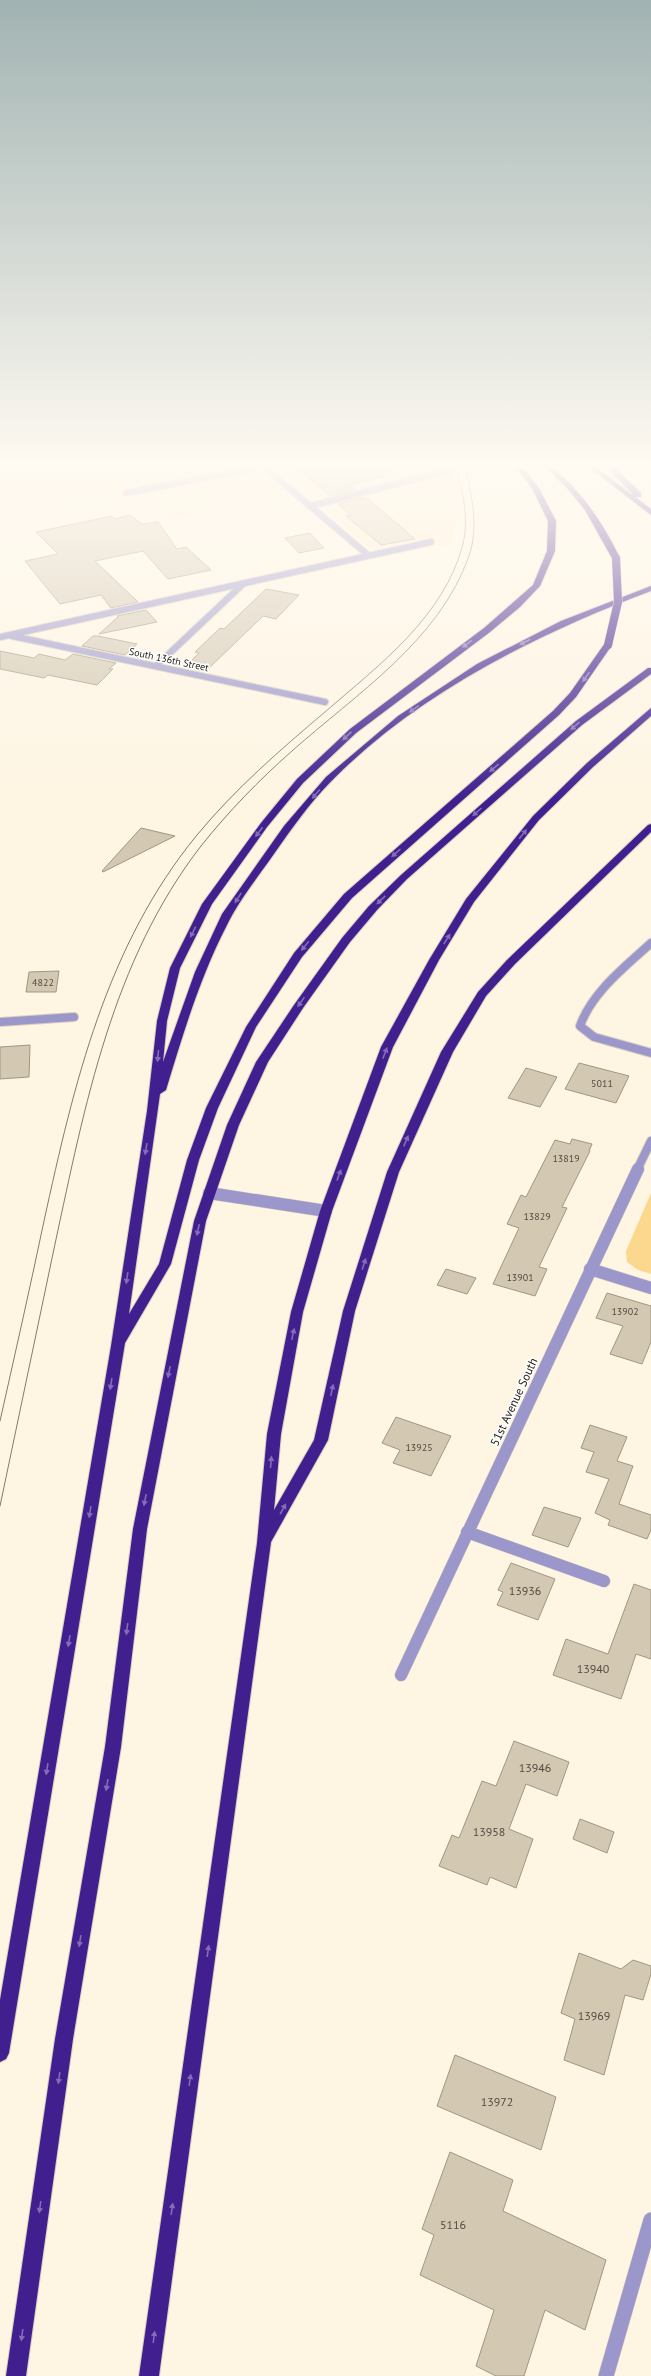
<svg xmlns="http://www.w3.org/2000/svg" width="651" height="2376" font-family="'PT Sans',sans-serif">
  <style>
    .built { fill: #fcedce }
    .green { fill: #fcd88e }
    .building { fill: #d3c8b2; stroke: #a19681 }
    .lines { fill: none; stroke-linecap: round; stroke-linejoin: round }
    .service-far1-casing { stroke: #d7cfbf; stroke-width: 8 }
    .service-casing { stroke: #d7cfbf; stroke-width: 13 }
    .minor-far3-casing { stroke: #d7cfbf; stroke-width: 8 }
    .minor-far2-casing { stroke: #d7cfbf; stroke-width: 10 }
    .minor-far1-casing { stroke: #d7cfbf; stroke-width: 13 }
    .minor-casing { stroke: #d7cfbf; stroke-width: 16 }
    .motorway-casing { stroke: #d7cfbf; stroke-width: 2 }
    .service-far1 { stroke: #9c97cb; stroke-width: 6 }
    .service { stroke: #9c97cb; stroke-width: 12 }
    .minor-far3 { stroke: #9c97cb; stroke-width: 6 }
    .minor-far2 { stroke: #9c97cb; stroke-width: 8 }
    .minor-far1 { stroke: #9c97cb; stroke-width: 12 }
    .minor { stroke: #9c97cb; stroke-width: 15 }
    .motorway { fill: #411f8f; fill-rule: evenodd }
    .tram { stroke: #827c6f; stroke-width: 1 }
    .motorway-bridge-casing { stroke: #d7cfbf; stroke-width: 9; stroke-linecap: butt }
    .motorway-bridge { stroke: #411f8f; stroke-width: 8 }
    .oneway { fill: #846db6 }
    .labels { text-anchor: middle; stroke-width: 3; stroke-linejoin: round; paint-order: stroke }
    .far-street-label { font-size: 10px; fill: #27231a; stroke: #fff }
    .number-label { font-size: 10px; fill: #524c40 }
    .street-label { font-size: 12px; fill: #27231a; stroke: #fff }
    .near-number-label { font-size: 12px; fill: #524c40 }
  </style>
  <rect width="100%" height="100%" fill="#fef5e3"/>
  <!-- built -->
  <g class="built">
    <polygon points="0,468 253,468 286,496 168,520 145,500 122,505 107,490 0,507"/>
    <polygon points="277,468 449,468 459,491 459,518 450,546 438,545 427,538 371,550"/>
  </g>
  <!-- green -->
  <polygon class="green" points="651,1193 651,1274 638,1270 627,1262 626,1251"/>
  <!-- building -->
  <g class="building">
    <polygon points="298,468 392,468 393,474 350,485 356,490 330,496"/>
    <polygon points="365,497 387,515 415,539 381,545 346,516 351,515 338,504"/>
    <polygon points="130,515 142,524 158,522 177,549 186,547 211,570 168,579 143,551 95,561 138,602 111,608 101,595 60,604 25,561 58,554 36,532 112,516 115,519"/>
    <polygon points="310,533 324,548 299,553 285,538"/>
    <polygon points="266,589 299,595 276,619 263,616 206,671 185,667 199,653 195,652 220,628 224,629"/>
    <polygon points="146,610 157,622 99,634 118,617 117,616"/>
    <polygon points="93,636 98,636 137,644 125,655 82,646"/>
    <polygon points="0,651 34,658 39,654 65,660 73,654 116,663 109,669 113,669 97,685 48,675 44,678 0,669"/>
    <polygon points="141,828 175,836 103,872 102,871"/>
    <polygon points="59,971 56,992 26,992 29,972"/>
    <polygon points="30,1045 29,1077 0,1079 0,1047"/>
    <polygon points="579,1063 629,1076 616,1103 565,1089"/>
    <polygon points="526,1068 557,1077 540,1107 508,1098"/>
    <polygon points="572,1139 592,1144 589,1151 590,1151 562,1207 567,1208 539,1267 547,1269 535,1296 493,1284 519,1228 507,1224 521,1195 526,1197 555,1140 570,1144"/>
    <polygon points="446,1269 476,1278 467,1294 437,1285"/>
    <polygon points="607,1293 651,1306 651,1342 642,1364 610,1354 623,1326 596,1318"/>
    <polygon points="396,1417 451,1436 431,1476 393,1463 400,1450 382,1443"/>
    <polygon points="590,1425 627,1437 617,1461 633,1466 619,1504 651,1515 651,1530 647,1539 608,1525 610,1520 595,1513 609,1479 586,1472 594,1452 581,1448"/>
    <polygon points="544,1507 581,1518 568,1547 532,1535"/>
    <polygon points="511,1563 555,1579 538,1620 497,1605 503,1592 498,1590"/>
    <polygon points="634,1584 651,1590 651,1659 636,1654 621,1699 553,1675 566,1639 608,1654"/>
    <polygon points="514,1741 569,1762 557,1796 526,1784 509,1829 533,1839 516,1888 490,1877 487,1885 439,1866 452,1835 459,1838 482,1781 496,1786"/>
    <polygon points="580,1819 614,1832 607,1853 573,1839"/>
    <polygon points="579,1953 621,1969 633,1960 651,1966 651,1974 643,2000 625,1995 604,2075 564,2060 575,2019 561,2013"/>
    <polygon points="455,2055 556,2097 541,2150 437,2106"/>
    <polygon points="450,2152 513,2180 503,2211 606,2260 585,2330 545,2310 524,2376 496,2376 476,2366 494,2310 420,2275 434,2235 422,2229"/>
  </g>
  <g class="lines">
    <!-- service-far1 casing -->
    <g class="service-far1-casing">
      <polyline id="service-far1" points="126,493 257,468"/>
    </g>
    <!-- service casing -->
    <g class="service-casing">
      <g id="service">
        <polyline points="209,1193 326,1211"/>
        <polyline points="467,1532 604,1581"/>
      </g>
    </g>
    <!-- minor-far3 casing -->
    <g class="minor-far3-casing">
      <g id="minor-far3">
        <polyline points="265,468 368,555"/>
        <polyline points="310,506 448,471"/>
        <polyline points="12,636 325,702"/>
        <polyline points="0,637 431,542"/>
        <polyline points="156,666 243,584"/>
      </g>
    </g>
    <!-- minor-far2 casing -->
    <g class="minor-far2-casing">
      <g id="minor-far2">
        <path d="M651,943C625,967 592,992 580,1026L594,1037L651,1053"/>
        <polyline points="0,1022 74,1017"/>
        <polyline points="637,1170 651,1141"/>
      </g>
    </g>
    <!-- minor-far1 casing -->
    <g class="minor-far1-casing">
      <g id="minor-far1">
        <polyline points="590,1269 651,1288"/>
        <polyline points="401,1675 638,1169"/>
      </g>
    </g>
    <!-- minor casing -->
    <g class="minor-casing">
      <polyline id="minor" points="606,2376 651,2220"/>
    </g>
    <!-- motorway casing -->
    <g class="motorway-casing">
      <g id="motorway">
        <path d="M517,468H524L540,490L556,521L555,551L540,586L520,607L490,632L356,733L303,783L267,827L212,904L180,968L167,1021L163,1062L195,972L222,914L284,826L326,777L398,716L477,664L561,621L651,586V591C534,635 408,698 322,791C302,813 286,837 269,861C254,882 238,902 227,925C200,977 183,1034 166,1090L160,1094L129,1314L159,1264L187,1160L206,1108L246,1027L294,953L344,894L553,711L570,693L605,643H611L612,645L576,697L559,715L352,898L302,957L256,1027L218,1108L199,1160L171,1264L125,1343L9,2053L6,2059L0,2062V2000L111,1346L147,1111L157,1021L170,968L202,904L261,823L297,779L350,729L484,628L533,585L547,551L548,521L533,490Z"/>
        <path d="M546,468H553C583,493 603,523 620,558L619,560H613L585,510L568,489Z"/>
        <polygon points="590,468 597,468 651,509 651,515"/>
        <polygon points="608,468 615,468 641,493 641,497 635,497"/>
        <polygon points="648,668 651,668 651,674 582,725 407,879 377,910 350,942 303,1008 268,1062 239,1125 206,1221 147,1529 121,1747 73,2039 26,2376 6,2376 55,2039 105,1747 133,1529 194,1221 227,1125 256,1062 294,1005 342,938 369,906 401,875 576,721"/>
        <polygon points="651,708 651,716 593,767 539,820 474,902 439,960 393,1047 332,1211 303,1312 281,1434 274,1510 314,1440 343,1311 387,1172 441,1052 478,992 507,960 648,825 651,824 651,832 515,964 486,996 453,1052 399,1172 355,1311 328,1440 271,1542 159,2376 139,2376 257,1543 267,1434 291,1312 320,1211 381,1047 429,960 466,899 533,816 587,763"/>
      </g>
    </g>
    <!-- service-far1 -->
    <use href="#service-far1" class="service-far1"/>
    <!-- service -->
    <use href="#service" class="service"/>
    <!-- minor-far3 -->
    <use href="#minor-far3" class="minor-far3"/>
    <!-- minor-far2 -->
    <use href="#minor-far2" class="minor-far2"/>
    <!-- minor-far1 -->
    <use href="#minor-far1" class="minor-far1"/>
    <!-- minor -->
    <use href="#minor" class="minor"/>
    <!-- motorway -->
    <use href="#motorway" class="motorway"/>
    <!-- tram -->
    <g class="tram">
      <path d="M0,1421C15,1354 30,1288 44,1221C74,1084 106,946 197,835C235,789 280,750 325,712C379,665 444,617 463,544C469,519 463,492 456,468"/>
      <path d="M0,1506C18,1419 37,1331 55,1244C85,1105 112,961 201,846C228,812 259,780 292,751C356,694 439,641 469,556C479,526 472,497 465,468"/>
    </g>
    <!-- motorway-bridge casing -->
    <g class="motorway-bridge-casing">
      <polyline id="motorway-bridge" points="608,645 618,602 616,558"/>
    </g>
    <!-- motorway-bridge -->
    <use href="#motorway-bridge" class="motorway-bridge"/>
  </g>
  <!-- one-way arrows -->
  <defs><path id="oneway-solid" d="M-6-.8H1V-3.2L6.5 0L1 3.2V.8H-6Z"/></defs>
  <g class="oneway">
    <use href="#oneway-solid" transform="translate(525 642) rotate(153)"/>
    <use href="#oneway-solid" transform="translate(467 644) rotate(144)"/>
    <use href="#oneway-solid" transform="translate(586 677) rotate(126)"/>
    <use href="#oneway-solid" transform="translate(414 709) rotate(145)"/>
    <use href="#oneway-solid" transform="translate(575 726) rotate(139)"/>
    <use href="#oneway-solid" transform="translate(347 736) rotate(137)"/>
    <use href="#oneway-solid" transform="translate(494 768) rotate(139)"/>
    <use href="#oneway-solid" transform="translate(316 794) rotate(130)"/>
    <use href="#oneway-solid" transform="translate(477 812) rotate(138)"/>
    <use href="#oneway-solid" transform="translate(259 832) rotate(127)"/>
    <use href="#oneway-solid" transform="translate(523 834) rotate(-52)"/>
    <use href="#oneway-solid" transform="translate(396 853) rotate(138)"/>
    <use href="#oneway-solid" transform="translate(238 898) rotate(122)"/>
    <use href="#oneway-solid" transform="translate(381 900) rotate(136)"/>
    <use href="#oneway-solid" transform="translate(193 932) rotate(117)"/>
    <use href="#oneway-solid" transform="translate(447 939) rotate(-58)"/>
    <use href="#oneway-solid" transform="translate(305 946) rotate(129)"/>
    <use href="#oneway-solid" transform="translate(301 1002) rotate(125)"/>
    <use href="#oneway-solid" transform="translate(385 1053) rotate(-69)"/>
    <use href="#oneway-solid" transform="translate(158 1056) rotate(95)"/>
    <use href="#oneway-solid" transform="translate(406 1141) rotate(-67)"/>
    <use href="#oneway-solid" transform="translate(146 1149) rotate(100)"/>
    <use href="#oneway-solid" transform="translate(339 1175) rotate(-70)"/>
    <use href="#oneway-solid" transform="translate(198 1230) rotate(102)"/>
    <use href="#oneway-solid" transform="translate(364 1264) rotate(-72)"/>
    <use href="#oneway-solid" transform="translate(127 1278) rotate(98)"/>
    <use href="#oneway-solid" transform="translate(293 1334) rotate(-78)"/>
    <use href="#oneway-solid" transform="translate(169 1372) rotate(101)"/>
    <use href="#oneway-solid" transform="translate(111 1384) rotate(99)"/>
    <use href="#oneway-solid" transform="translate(332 1390) rotate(-78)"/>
    <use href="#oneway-solid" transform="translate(271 1462) rotate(-85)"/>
    <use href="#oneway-solid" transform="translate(145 1500) rotate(101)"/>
    <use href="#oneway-solid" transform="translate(283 1509) rotate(-61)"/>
    <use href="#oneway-solid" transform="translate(90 1512) rotate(99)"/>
    <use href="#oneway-solid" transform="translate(127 1629) rotate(97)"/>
    <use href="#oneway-solid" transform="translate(69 1641) rotate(99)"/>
    <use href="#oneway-solid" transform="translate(47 1769) rotate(99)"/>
    <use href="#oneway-solid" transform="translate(107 1785) rotate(100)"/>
    <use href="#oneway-solid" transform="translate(80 1941) rotate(99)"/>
    <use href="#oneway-solid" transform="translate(208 1951) rotate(-82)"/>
    <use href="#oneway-solid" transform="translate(59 2078) rotate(98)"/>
    <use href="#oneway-solid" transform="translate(190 2080) rotate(-82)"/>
    <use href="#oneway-solid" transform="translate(40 2207) rotate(98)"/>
    <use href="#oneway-solid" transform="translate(172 2209) rotate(-82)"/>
    <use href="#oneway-solid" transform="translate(22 2335) rotate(98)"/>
    <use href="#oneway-solid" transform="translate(154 2337) rotate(-82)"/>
  </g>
  <!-- sky -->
  <linearGradient id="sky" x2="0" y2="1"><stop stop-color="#a1b3b2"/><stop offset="0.58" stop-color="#fffaf2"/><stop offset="1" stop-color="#fffaf2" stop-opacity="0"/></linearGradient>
  <rect width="651" height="801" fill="url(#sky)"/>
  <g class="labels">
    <!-- far-street labels -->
    <g class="far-street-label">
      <text transform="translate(169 659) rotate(12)" y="4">South 136th Street</text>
    </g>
    <!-- number labels -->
    <g class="number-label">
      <text x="43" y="986">4822</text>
      <text x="602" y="1087">5011</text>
      <text x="566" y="1162">13819</text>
      <text x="537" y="1220">13829</text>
      <text x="520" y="1281">13901</text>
      <text x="625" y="1315">13902</text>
      <text x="419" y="1451">13925</text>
    </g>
    <!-- street labels -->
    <g class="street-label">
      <text transform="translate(514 1402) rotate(-65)" y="4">51st Avenue South</text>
    </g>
    <!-- near-number labels -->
    <g class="near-number-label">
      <text x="525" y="1595">13936</text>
      <text x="593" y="1673">13940</text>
      <text x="535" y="1772">13946</text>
      <text x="489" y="1836">13958</text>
      <text x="594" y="2020">13969</text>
      <text x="497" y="2106">13972</text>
      <text x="453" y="2229">5116</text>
    </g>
  </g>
</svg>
